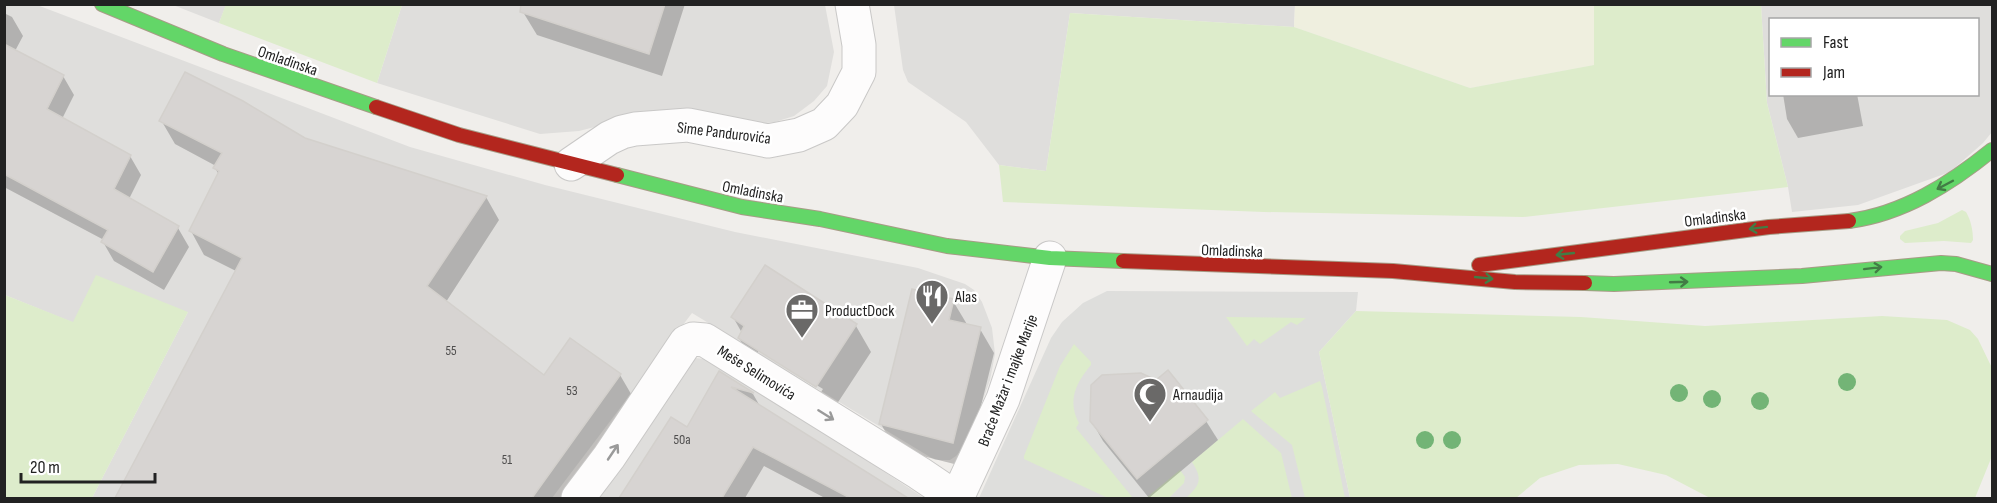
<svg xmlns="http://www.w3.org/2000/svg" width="1997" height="503" font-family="'Sofia Sans Condensed',sans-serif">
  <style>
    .residential { fill: #dfdedc; fill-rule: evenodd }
    .religious { fill: #dededc }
    .farmland { fill: #efefdf }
    .grass { fill: #ddeccb }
    .shadow { fill: #0003; fill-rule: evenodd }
    .building { fill: #d7d4d2; stroke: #d3d0cc; stroke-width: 1.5 }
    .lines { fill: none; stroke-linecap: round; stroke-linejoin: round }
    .street-casing { stroke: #c9c8c7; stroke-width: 35 }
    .fast-casing { stroke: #a79c86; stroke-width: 16 }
    .jam-casing { stroke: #a79c86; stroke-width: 16 }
    .street { stroke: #fdfcfc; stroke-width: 33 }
    .fast { stroke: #63d668; stroke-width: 14 }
    .jam { stroke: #b3261e; stroke-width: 14 }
    .tree { fill: #73b476 }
    .oneway { stroke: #427c45 }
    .oneway2 { stroke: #9a9a9a }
    .labels { text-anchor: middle; stroke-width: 5; stroke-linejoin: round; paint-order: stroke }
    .number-label { font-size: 14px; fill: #4f4e4e }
    .street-label { font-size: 16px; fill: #222; stroke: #fff }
    .poi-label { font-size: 16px; fill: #222; stroke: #fff; text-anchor: start }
  </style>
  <rect width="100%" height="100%" fill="#f0eeeb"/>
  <!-- residential -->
  <g class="residential">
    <polygon points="4,5 37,5 410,147 545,185 735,232 918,268 965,284 974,290 982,302 992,328 995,354 990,380 980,408 962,449 956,456 950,460 935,460 692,313 552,498 92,498 188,312 74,323 5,295"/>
    <polygon points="173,5 226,5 219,23"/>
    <polygon points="402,5 825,5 834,52 827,86 814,101 794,116 775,122 757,124 709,116 661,110 579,131 540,134 377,83"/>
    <polygon points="894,5 1295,5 1294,27 1070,13 1046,171 999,165 966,122 908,82 903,70"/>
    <path d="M1761,5H1992V132L1983,143L1950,172L1858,205L1792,212L1788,187L1767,103ZM1770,20H1978V94H1770Z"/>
    <polygon points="695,358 715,360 924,498 590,498 688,364"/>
  </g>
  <!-- religious -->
  <polygon class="religious" points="1107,291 1358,292 1356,311 1319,352 1350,498 979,498 1051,338 1062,322 1083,303"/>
  <!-- farmland -->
  <polygon class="farmland" points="1295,5 1594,5 1594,65 1470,88 1294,27"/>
  <!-- grass -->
  <g class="grass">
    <polygon points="226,4 402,4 402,5 377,83 219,23"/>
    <polygon points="1761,5 1767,103 1788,187 1523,217 1264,212 1003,202 999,165 1046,171 1070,13 1294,27 1470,88 1594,65 1594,5"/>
    <path d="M1962,210L1966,212C1971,220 1973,231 1973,240L1971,243L1944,241L1905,243L1900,239V236L1905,231L1938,223Z"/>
    <polygon points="96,275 188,312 92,498 5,498 5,295 73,322"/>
    <polygon points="1356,311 1581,317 1705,326 1882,316 1947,320 1970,330 1978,339 1992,368 1992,456 1975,498 1710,498 1666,475 1618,464 1579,465 1540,478 1516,498 1350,498 1319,352"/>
    <polygon points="1226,317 1306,318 1297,325 1291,322 1260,344 1254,339 1247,346"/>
    <path d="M1074,344L1091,362V365C1076,383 1067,400 1079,423L1076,428L1133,498H1108L1024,459V456L1060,366Z"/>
    <polygon points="1320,381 1322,387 1345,498 1305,498 1292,445 1251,411 1275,392 1280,398"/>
    <path d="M1243,419L1281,453L1292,498H1186C1200,485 1203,479 1192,462Z"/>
    <polygon points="1180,470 1185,477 1184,483 1169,498 1146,498"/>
  </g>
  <!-- shadow -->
  <g class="shadow">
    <polygon points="520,4 685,4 662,76 537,35 523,12 525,7"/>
    <polygon points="4,13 12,17 23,36 15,51 63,76 74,95 62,119 130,156 141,175 129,199 178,228 189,247 164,290 114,261 103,242 104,240 4,187"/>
    <polygon points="1783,94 1857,94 1863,126 1798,138 1787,119"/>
    <polygon points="161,120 304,139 486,197 499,220 446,302 544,377 620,375 634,399 562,498 120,498 118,495 236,271 204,255 191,231 219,175 215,168 216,166 175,144"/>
    <polygon points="953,301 968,326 980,329 994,353 966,467 895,449 881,424"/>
    <path d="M733,317L856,326L871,352L831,413L755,365L739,338L742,333ZM758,349L823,389L821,392L758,353Z"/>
    <polygon points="720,373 753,394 761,408 905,498 823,498 823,497 764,466 745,498 621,498 646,462 688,429"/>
    <polygon points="1091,420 1206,421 1218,440 1149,498 1103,441"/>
  </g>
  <!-- building -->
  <g class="building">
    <polygon points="521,4 665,4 649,54 520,12"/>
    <polygon points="4,44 64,75 47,109 131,155 114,189 179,226 153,272 101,242 108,230 4,174"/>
    <polygon points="185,72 243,101 305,138 487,196 427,286 544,375 570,338 621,374 532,498 115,498 242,258 189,231 219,171 213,168 222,153 159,121"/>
    <polygon points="765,265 857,324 816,387 738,338 744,326 731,317"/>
    <polygon points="912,289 954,299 949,320 981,327 953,443 879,424"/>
    <polygon points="1168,370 1208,420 1137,479 1090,421 1091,385 1102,375 1141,373 1156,380"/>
    <polygon points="719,371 754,393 731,387 908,498 850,498 753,447 722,498 619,498 671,417 687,427"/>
  </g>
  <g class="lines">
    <!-- street casing -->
    <g class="street-casing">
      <g id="street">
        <polyline points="571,164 609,138 622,132 635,129 688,125 768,141 799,135 824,124 842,105 859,72 859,45 852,4"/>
        <polyline points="578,498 609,457 686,342 693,339 705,340 919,473 956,498"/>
        <polyline points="957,498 1003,399 1050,258"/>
      </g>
    </g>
    <!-- fast casing -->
    <g class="fast-casing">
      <g id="fast">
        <polyline points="102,4 223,54 376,107"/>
        <polyline points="617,175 742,207 820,219 947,246 1050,258 1123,261"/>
        <path d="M1849,221C1903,214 1950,184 1992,150"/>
        <polyline points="1585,283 1614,284 1802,276 1941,263 1956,264 1992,274"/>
      </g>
    </g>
    <!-- jam casing -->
    <g class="jam-casing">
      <g id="jam">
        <polyline points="376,107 459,135 617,175"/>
        <polyline points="1123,261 1393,271 1515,282 1585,283"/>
        <polyline points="1479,265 1769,227 1849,221"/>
      </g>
    </g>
    <!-- street -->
    <use href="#street" class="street"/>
    <!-- fast -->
    <use href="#fast" class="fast"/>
    <!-- jam -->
    <use href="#jam" class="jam"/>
  </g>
  <!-- trees -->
  <g class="tree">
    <circle cx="1847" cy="382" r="9"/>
    <circle cx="1679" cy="393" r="9"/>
    <circle cx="1712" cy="399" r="9"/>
    <circle cx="1760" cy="401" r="9"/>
    <circle cx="1425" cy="440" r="9"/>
    <circle cx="1452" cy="440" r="9"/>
  </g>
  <!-- one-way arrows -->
  <defs><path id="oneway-shaft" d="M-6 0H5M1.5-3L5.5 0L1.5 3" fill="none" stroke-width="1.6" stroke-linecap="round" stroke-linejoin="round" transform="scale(1.5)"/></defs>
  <g class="oneway">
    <use href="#oneway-shaft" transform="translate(1945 185) rotate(152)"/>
    <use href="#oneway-shaft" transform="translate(1758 228) rotate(173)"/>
    <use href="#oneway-shaft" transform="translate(1565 254) rotate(174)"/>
    <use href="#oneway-shaft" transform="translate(1873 268) rotate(-7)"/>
    <use href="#oneway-shaft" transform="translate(1484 278) rotate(6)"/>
    <use href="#oneway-shaft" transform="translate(1679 282) rotate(-2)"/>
  </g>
  <g class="oneway2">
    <use href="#oneway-shaft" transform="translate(826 415) rotate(32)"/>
    <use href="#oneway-shaft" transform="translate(613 452) rotate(-56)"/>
  </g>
  <!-- icons -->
  <defs>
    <g id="restaurant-pin" transform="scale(1.725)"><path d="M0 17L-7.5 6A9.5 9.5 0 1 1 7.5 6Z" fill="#6a6968" stroke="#fff"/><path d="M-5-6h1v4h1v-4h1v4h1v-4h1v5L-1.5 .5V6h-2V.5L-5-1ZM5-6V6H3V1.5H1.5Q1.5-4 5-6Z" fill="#fff"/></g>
    <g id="office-pin" transform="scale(1.725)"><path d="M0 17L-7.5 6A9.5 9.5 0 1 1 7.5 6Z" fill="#6a6968" stroke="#fff"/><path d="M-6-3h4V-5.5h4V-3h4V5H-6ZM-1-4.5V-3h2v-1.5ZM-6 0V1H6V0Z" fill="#fff"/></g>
    <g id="mosque-pin" transform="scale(1.725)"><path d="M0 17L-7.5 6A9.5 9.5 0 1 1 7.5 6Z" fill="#6a6968" stroke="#fff"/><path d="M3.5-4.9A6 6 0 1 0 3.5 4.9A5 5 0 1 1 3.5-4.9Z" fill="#fff"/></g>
  </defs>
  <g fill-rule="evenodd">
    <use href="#restaurant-pin" x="932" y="296"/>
    <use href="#office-pin" x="802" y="310"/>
    <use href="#mosque-pin" x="1150" y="394"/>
  </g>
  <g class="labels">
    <!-- number labels -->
    <g class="number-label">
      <text x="451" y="355">55</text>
      <text x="572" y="395">53</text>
      <text x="682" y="444">50a</text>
      <text x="507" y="464">51</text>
    </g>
    <!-- street labels -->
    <g class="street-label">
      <text transform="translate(288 60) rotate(19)" y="6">Omladinska</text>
      <text transform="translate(724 132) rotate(7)" y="6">Sime Pandurovića</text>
      <text transform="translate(753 191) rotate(11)" y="6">Omladinska</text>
      <text transform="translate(1715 217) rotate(-7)" y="6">Omladinska</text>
      <text transform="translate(1232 250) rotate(2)" y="6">Omladinska</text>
      <text transform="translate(757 372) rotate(32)" y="6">Meše Selimovića</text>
      <text transform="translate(1007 380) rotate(-69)" y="6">Braće Mažar i majke Marije</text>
    </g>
    <!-- poi labels -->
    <g class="poi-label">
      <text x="955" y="302">Alas</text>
      <text x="825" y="316">ProductDock</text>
      <text x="1173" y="400">Arnaudija</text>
    </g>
  </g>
  <!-- border -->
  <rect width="1997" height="503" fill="none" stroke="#222222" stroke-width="12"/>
  <!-- legend -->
  <rect x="1769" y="18" width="210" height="78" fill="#ffffff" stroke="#a7a7a7" stroke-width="1.5"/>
  <rect x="1781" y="38" width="30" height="9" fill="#63d668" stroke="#a7a7a7" stroke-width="1.5"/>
  <text x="1823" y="48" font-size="18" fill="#222222">Fast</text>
  <rect x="1781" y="68" width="30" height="9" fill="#b3261e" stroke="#a7a7a7" stroke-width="1.5"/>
  <text x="1823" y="78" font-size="18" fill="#222222">Jam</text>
  <!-- scale -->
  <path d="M21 473v9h134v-9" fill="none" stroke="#222222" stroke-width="3"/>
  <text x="30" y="473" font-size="18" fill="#222222" stroke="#ffffff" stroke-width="4.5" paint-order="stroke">20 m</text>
</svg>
